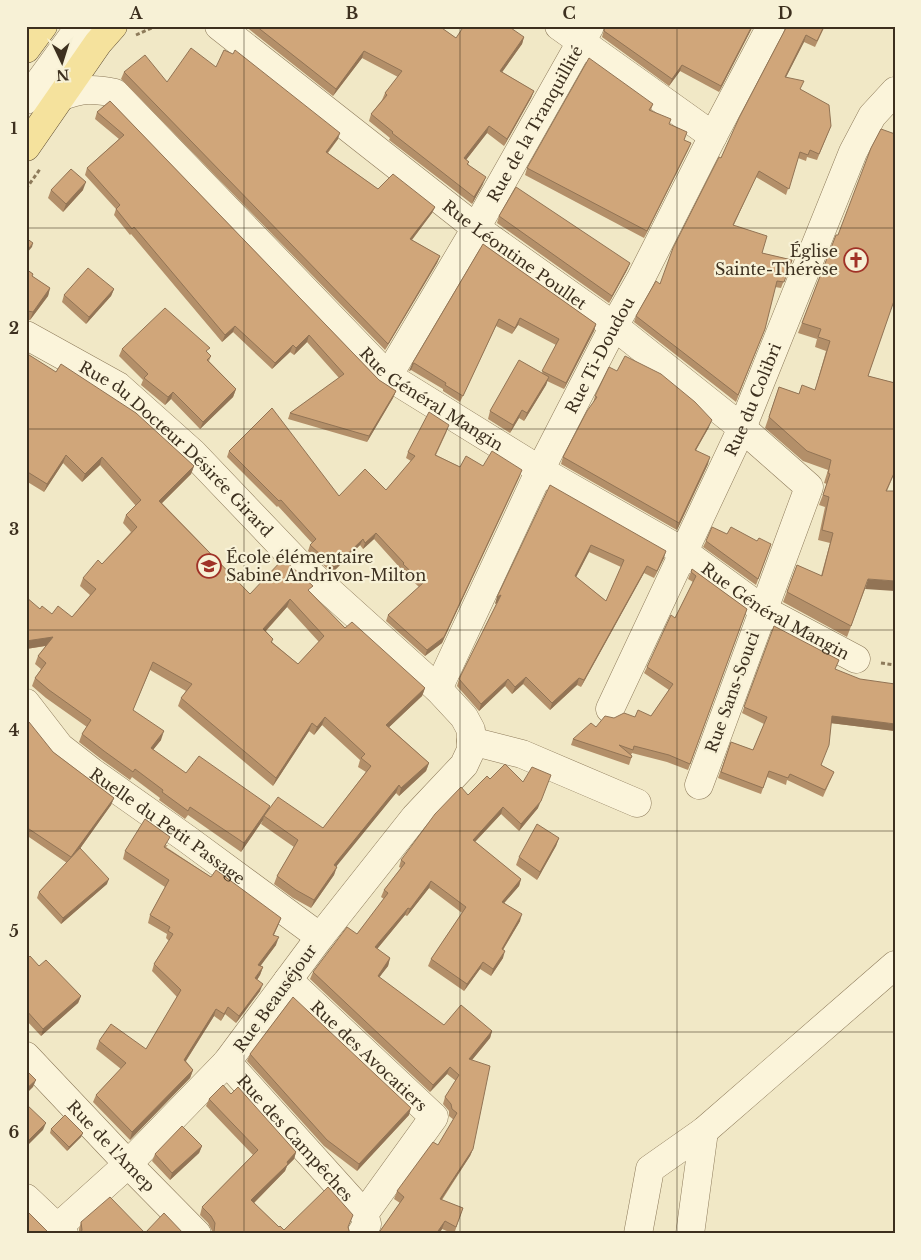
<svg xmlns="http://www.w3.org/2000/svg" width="921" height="1260" font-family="'Libre Baskerville',serif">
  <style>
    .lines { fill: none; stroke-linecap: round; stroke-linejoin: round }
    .minor-casing { stroke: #8d7a5a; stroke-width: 29 }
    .major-casing { stroke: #5b482f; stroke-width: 29 }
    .path { stroke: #8d7a5a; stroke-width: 3; stroke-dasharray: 4 2.5; stroke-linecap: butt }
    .minor { stroke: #fbf4da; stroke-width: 28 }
    .major { stroke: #f5e29d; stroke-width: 28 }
    .wall { fill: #b38f69; fill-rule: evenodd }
    .shaded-wall { fill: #927455 }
    .building { fill: #d0a67a; stroke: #927455; fill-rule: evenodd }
    .grid { fill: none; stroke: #3d301f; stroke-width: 1; stroke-opacity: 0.55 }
    .labels { text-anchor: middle; stroke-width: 4.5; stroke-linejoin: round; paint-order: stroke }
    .street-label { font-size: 16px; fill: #3d301f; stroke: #f7f1d6 }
    .poi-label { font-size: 16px; fill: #3d301f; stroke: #f7f1d6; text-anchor: end }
    .neatline { fill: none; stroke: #3d301f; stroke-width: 2 }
    .grid-label { font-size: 16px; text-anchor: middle; font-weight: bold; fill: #3d301f }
  </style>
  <rect width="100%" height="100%" fill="#f1e8c6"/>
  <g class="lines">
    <!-- minor casing -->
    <g class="minor-casing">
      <g id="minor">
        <path id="s1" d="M219,26L476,228L614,326L742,428L809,487L699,785"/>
        <polyline points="559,26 713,136"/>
        <path id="s2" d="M59,97C83,89 91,88 115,93L388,376L540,470L684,552L762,609L856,659"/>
        <polyline points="26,100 80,26"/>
        <path id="s3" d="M26,335L118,386L193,453L296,561L438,689L464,717L471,730V750L464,765L415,817L320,937L227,1062L128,1164L57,1228"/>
        <path id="s4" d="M388,376L476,228L590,26"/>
        <path id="s5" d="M438,689L540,470L614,326L640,280L713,136L771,26"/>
        <path id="s6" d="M26,703L60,747L92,772L187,839L320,937"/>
        <path id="s7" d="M610,709L742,428L853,152L872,116L895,91"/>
        <polyline points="471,741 522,754 637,803"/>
        <path id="s8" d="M288,980L434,1117L364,1214L367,1224L361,1234"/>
        <path id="s9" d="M26,1056L128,1164L197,1234"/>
        <path id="s10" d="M227,1062L364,1214"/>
        <polyline points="26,1198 64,1234"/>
        <polyline points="638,1234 650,1169 704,1131 895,965"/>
        <polyline points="690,1234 704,1131"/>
      </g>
    </g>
    <!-- major casing -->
    <g class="major-casing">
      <g id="major">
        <polyline points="26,49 43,26"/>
        <polyline points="26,147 98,43 113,26"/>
      </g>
    </g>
    <!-- path -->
    <g class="path">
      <polyline points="136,35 156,26"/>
      <polyline points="26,189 40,169"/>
      <polyline points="881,663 895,665"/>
    </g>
    <!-- minor -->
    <use href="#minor" class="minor"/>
    <!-- major -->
    <use href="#major" class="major"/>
  </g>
  <!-- wall -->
  <g class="wall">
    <polygon points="245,26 439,26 456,38 524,37 522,44 502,72 534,91 531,98 504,146 487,133 466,160 469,162 468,164 483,184 472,204 389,140 390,138 369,121 371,114 382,100 385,93 398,77 362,58 333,96"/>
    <polygon points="605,26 753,26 719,92 680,71 669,86 602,37"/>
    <polygon points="786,26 825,26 815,47 804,42 786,77 800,89 831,126 817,160 807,157 806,161 798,158 786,195 756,177 733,225 762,253 792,260 781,288 775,287 765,329 736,402 634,322 636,316 660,284 721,158 785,30"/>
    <polygon points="216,67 338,139 328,153 378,189 435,207 432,213 412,240 440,256 437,263 385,350 121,79 124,72 167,82"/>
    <polygon points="110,101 379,380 396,391 393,398 367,442 288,419 290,413 339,378 307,342 294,355 290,352 272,369 233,332 222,342 131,234 130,235 114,215 116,209 85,175 87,168 119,139 95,119 97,112"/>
    <polygon points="653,104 651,110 669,124 684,140 691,143 688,150 644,238 525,175 527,168"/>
    <polygon points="895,134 895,303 893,302 868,376 895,383 895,472 887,491 865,589 847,637 783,602 797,565 821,576 830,543 818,540 825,507 819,505 827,484 824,483 828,470 803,461 765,428 779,387 799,394 815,390 826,351 815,347 817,339 798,333 836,235 838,235"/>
    <polygon points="51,190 83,190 63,212 48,198"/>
    <polygon points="499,216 630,263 627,270 609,303 497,223"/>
    <polygon points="483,244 596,324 594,331 564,389 547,381 546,385 524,421 519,418 510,433 488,419 490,411 542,373 556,345 518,325 512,334 496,326 460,402 443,391 443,389 411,370 409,371"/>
    <polygon points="26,269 33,274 32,276 50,288 48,296 30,320 26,320"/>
    <polygon points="114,289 111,296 86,324 62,302 64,295"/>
    <polygon points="122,349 208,353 211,356 209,361 236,389 233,397 200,429 171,399 165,405 141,385 143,380 119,356"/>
    <path d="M26,353L194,466L191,474L162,503L250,594L310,592L345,628L425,688L422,696L389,727L429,763L426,771L399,796L396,793L336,866L334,875L311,908L293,898L274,884L277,876L294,847L261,824L263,820L241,852L188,815L185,819L159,800L160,798L132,777L130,780L101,759L79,742L82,734L87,727L46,698L32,686L35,678L41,669L35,664L38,656L46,646L26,649L40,609L52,614L72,617L90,595L80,586L83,578L102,564L131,532L123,523L126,515L136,506L100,465L82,482L63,463L44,492L26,481ZM287,607L319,642L298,664L272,642L273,639L266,631ZM150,670L186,691L181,698L178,706L273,786L309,731L314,735L322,725L360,760L358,767L366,772L323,828L268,811L270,806L186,773L153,750L161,740L133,710Z"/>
    <polygon points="595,396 709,427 696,450 708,464 677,530 561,464 563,457 593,403"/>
    <polygon points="447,431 436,455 460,467 483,466 520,476 442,643 425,656 386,621 388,615 419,587 401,570 401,569 374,539 363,549 360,545 332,573 308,551 310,545 312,543 278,506 277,507 227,457 229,451 339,496 386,490 411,461 406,458 408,452"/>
    <path d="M550,485L664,558L654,578L644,573L581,687L577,685L550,710L523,684L512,694L505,686L479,711L457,686L459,679L497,603L495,604ZM589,552L621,567L606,601L576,577Z"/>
    <polygon points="727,534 771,544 756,585 703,547 706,541"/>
    <polygon points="692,569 747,609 688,770 667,762 632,753 631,755 632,756 629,765 571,745 573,739 614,718 651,716 669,690 644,673 647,667 675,618 693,582 688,579"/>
    <polygon points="774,626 835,669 895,731 831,723 821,765 834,772 823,797 787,780 786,785 767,777 761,794 718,778 731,742 753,750 764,724 742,713"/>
    <polygon points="26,725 53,752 114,798 111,805 79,850 107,884 61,924 37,898 39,892 67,863 26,835"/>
    <polygon points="490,779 538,808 519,831 501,814 475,842 521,879 519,886 504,903 520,921 503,950 503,958 491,976 480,969 464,991 428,966 431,959 462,913 429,888 407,916 405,915 377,949 390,958 388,966 379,977 444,1025 492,1031 490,1038 472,1060 473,1149 470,1156 442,1200 463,1208 454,1234 442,1229 439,1234 378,1234 400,1203 394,1199 397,1191 438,1145 454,1120 449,1116 449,1111 443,1104 445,1097 456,1081 447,1074 430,1092 310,979 313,972 357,934 384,899 381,897 384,890 401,868 399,867 401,860 468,795"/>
    <polygon points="559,838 556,846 537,880 516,865 519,857"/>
    <polygon points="168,845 166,847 211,877 281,918 274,935 276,945 260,966 263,967 260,975 257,980 260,991 236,1023 225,1014 221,1021 214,1016 186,1061 193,1070 190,1078 130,1140 93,1102 96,1095 121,1069 96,1049 99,1041 146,1049 177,997 152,971 154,964 169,941 166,938 167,934 148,923 150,915 165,887 123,859 125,851"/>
    <polygon points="26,960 39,966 81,996 78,1003 41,1036 26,1020"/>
    <polygon points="250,1054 409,1115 357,1171 324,1146 247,1061"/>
    <polygon points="231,1094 296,1152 294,1159 287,1166 285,1171 254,1203 279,1227 284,1230 348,1227 350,1234 212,1234 212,1231 208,1223 200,1215 202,1207 253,1155 206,1106 209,1099"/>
    <polygon points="51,1129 83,1133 81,1137 67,1151 50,1133"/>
    <polygon points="202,1146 199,1153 170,1180 152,1161 155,1154"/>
    <polygon points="81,1222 145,1233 184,1234 79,1234 79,1229"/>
  </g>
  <!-- shaded-wall -->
  <g class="shaded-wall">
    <polygon points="752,26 753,26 719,92 721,86"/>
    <polygon points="806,35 804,42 783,83 785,77"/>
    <polygon points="524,37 522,44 498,78 500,71"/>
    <polygon points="364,51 362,58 333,96 336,89"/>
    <polygon points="682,65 680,71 669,86 672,79"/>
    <polygon points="534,91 531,98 504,146 507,139"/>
    <polygon points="489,126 487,133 462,165 464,158"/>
    <polygon points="340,133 338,139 323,158 326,152"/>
    <polygon points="691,143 688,150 644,238 647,231"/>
    <polygon points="759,171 756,177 731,231 733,225"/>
    <polygon points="486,177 483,184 472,204 474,197"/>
    <polygon points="86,182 83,190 63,212 66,204"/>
    <polygon points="435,207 432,213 407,246 410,239"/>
    <polygon points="33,243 32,247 26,254 26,252"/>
    <polygon points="440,256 437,263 385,350 388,344"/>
    <polygon points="630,263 627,270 609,303 612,296"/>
    <polygon points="50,288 48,296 30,320 33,312"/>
    <polygon points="114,289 111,296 86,324 89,317"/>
    <polygon points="520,318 518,325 512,334"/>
    <polygon points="596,324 594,331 564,389 566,383"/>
    <polygon points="235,326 233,332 222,342 225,335"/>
    <polygon points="309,335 307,342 294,355 296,348"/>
    <polygon points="293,345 290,352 272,369 275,363"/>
    <polygon points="414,363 411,370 409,371 412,364"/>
    <polygon points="549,377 546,385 524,421 527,413"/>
    <polygon points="236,389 233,397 200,429 203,422"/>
    <polygon points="396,391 393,398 367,442 369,436"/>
    <polygon points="173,392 171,399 165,405 168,397"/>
    <polygon points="522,410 519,418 510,433 513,425"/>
    <polygon points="712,420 709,427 692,457 695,450"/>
    <polygon points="66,455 63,463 44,492 47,484"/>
    <polygon points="102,457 100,465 82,482 85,474"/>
    <polygon points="710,457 708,464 677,530 679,523"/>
    <polygon points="194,466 191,474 156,509 159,501"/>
    <polygon points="522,470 442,643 425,656 427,650"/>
    <polygon points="376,533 374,539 363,549 365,543"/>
    <polygon points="363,539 360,545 332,573 334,567"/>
    <polygon points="591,545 589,552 573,583 575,576"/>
    <polygon points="666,551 664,558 654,578 657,571"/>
    <polygon points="647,566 644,573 581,687 584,680"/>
    <polygon points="868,579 895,581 895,591 865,589"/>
    <polygon points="501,595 498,602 495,604 497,597"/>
    <polygon points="290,599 287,607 260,637 263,629"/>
    <polygon points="53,637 50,645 26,649 26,641"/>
    <polygon points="526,677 523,684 512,694 515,687"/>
    <polygon points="579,678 577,685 550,710 552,703"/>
    <polygon points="508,679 505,686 479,711 481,704"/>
    <polygon points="425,688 422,696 383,733 386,725"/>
    <polygon points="832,716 895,724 895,731 830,723"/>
    <polygon points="325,717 322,725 314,735 317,727"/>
    <polygon points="312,723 309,731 273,786 276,778"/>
    <polygon points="164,731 161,740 148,756 151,748"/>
    <polygon points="429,763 426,771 399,796 401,788"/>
    <polygon points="399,785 396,793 331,873 334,865"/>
    <polygon points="114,798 111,805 69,864 71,857"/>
    <polygon points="541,801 538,808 519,831 521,824"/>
    <polygon points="270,806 267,814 264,816 263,820 241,852 244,843"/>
    <polygon points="503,807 501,814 470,847 473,840"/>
    <polygon points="559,838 556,846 537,880 540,872"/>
    <polygon points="337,867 334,875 311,908 314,900"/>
    <polygon points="109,879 107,884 61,924 63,918"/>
    <polygon points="521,879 519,886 499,909 502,902"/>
    <polygon points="431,881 429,888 407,916 410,909"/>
    <polygon points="408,908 405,915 373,954 375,947"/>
    <polygon points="522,914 520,921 499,956 502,949"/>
    <polygon points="281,918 278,926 270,942 273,935"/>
    <polygon points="279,937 276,945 256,972 258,965"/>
    <polygon points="505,951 503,958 491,976 493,969"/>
    <polygon points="390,958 388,966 375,983 378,976"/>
    <polygon points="483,962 480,969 464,991 467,984"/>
    <polygon points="263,967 260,975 253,986 255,978"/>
    <polygon points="263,984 260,991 236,1023 239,1016"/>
    <polygon points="81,996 78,1003 41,1036 43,1029"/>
    <polygon points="228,1007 225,1014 221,1021 224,1014"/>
    <polygon points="216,1009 214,1016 182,1067 184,1060"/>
    <polygon points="492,1031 490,1038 467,1066 469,1059"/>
    <polygon points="450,1067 447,1074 430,1092 433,1085"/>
    <polygon points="193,1070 190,1078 130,1140 132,1132"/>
    <polygon points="36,1080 33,1087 26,1094 26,1089"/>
    <polygon points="411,1108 409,1115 357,1171 359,1164"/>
    <polygon points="46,1123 43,1130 26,1147 26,1143"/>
    <polygon points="83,1133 81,1137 67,1151 69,1147"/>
    <polygon points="202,1146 199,1153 170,1180 172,1173"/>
    <polygon points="473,1149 470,1156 437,1206 440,1199"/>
    <polygon points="296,1152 294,1159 287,1166 285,1171 249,1208 251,1200"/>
    <polygon points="445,1221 442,1229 439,1234 436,1234"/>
  </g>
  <!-- building -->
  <g class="building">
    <polygon points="256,26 439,26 456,38 464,26 508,26 524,37 500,71 534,91 507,139 489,126 464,158 469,162 467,164 486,177 474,197 392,133 393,132 371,114 387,95 385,93 402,71 364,51 336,89"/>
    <polygon points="605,26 752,26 721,86 682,65 672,79 604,31"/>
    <polygon points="787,26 824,26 817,41 806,35 785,77 804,81 800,89 829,105 831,126 819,154 810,150 808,155 800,152 789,189 759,171 733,225 767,236 762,253 792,260 784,282 777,281 765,329 738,395 636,316 656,281 660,284 673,248 719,157 721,158 739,118"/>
    <polygon points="191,48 216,67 224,50 233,54 235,50 340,133 326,152 378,189 393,174 435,207 410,239 440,256 388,344 124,72 145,55 167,82"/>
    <polygon points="589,58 653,104 649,110 671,119 669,124 687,132 684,140 691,143 647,231 527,168"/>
    <polygon points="110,101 379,380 396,391 369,436 290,413 344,374 309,335 296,348 293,345 275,363 235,326 225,335 134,227 132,229 116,209 120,205 87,168 124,135 97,112"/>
    <polygon points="881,129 895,134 895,298 868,376 895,383 895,471 886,491 895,491 895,581 868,579 851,626 787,592 797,565 822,576 833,533 822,530 829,497 823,495 830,474 828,473 831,460 807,451 769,417 779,387 799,394 802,385 815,390 830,341 818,337 821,329 802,323 836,235 838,235 871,148"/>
    <polygon points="71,169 86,182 66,204 51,190"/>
    <polygon points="516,187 630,263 612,296 499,216"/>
    <polygon points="26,238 33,243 26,252"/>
    <polygon points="483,244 596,324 566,383 542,371 559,339 520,318 515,328 499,319 463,396 445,385 446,383 414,363 412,364"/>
    <polygon points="88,268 114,289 89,317 64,295"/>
    <polygon points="26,269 33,274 32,276 50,288 33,312 28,311 26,312"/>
    <polygon points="165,308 210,348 206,351 211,356 207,360 236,389 203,422 173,392 168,397 144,378 148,374 122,349"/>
    <path d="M26,353L56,372L61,364L136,413L194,466L159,501L250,594L283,559L313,586L308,590L345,628L352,622L425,688L386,725L429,763L401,788L399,785L334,865L337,867L314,900L296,890L277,876L298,840L264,816L278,797L323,828L371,766L361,758L365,754L325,717L317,727L312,723L276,778L181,698L192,684L153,662L133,710L164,731L151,748L186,773L199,756L270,806L244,843L190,807L188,811L162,792L163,790L135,769L133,772L104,751L82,734L91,720L49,690L35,678L46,663L38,656L53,637L26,641V597L40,609L42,606L52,614L58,606L72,617L96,589L83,578L98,560L102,564L137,527L126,515L141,500L102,457L85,474L66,455L47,484L26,471ZM290,599L324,636L298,664L271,642L273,639L263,629Z"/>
    <polygon points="625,356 661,374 695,402 712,420 695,450 710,457 679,523 563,457 587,411 597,397 595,396 609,367 617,371"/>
    <polygon points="519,360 549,377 527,413 522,410 513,425 490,411"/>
    <polygon points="272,408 339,496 365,469 386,490 415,456 408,452 429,412 449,425 435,455 460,467 466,456 483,466 492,451 522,470 444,637 427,650 388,615 423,583 403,564 404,563 376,533 365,543 363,539 334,567 310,545 316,539 281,500 279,501 229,451"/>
    <path d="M550,485L666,551L657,571L647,566L584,680L579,678L552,703L526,677L515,687L508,679L481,704L459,679L501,595L497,597ZM591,545L624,560L606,601L575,576Z"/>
    <polygon points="712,527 727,534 731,527 757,541 759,538 771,544 758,579 706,541"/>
    <polygon points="692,569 747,609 690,764 669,755 634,746 633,750 619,745 632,756 631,758 573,739 591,723 596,727 605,716 614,718 624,713 635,717 638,710 651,716 673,684 647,667 671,615 675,618 696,576 691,572"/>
    <polygon points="774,626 839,660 835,669 860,679 895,684 895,724 832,716 829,745 821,765 834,772 825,790 790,774 788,778 769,771 763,788 721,772 731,742 753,750 767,717 744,707"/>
    <polygon points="29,722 53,752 114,798 71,857 26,827 26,725"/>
    <polygon points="505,764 523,782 532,767 551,775 541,801 521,824 503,807 473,840 521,879 502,902 522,914 502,949 505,951 493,969 483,962 467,984 431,959 466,907 431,881 410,909 408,908 375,947 390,958 378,976 444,1025 461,1005 492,1031 469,1059 490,1066 473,1149 440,1199 463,1208 456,1227 445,1221 436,1234 378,1234 404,1197 397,1191 433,1142 438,1145 457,1113 452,1109 451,1104 445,1097 459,1075 450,1067 433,1085 313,972 347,927 357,934 388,893 384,890 405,863 401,860 435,814 461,787 468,795 487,776 490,779"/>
    <polygon points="145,819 170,837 164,847 211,877 216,870 281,918 273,935 279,937 258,965 263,967 255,978 263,984 239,1016 228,1007 224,1014 216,1009 184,1060 193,1070 132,1132 96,1095 126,1063 99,1041 111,1024 146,1049 181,990 154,964 173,934 168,931 170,927 150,915 169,880 125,851"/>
    <polygon points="537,824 559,838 540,872 519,857"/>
    <polygon points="80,848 109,879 63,918 39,892"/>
    <polygon points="30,956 39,966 46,960 81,996 43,1029 26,1010 26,960"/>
    <polygon points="293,997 411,1108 359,1164 327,1140 250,1054"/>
    <polygon points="26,1070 36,1080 26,1089"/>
    <polygon points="223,1085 231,1094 238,1087 296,1152 287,1162 288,1164 251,1200 279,1227 280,1226 284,1230 328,1187 353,1215 348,1227 350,1234 213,1234 214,1232 215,1223 211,1216 202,1207 258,1150 209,1099"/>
    <polygon points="26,1104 46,1123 26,1143"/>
    <polygon points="65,1115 83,1133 69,1147 51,1129"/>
    <polygon points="182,1126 202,1146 172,1173 155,1154"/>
    <polygon points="110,1197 145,1233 164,1213 184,1234 80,1234 82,1230 81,1222"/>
    <polygon points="26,1210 48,1232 51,1234 26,1234"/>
  </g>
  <!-- grid -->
  <path class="grid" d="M244,26V1234M460,26V1234M677,26V1234M26,228H895M26,429H895M26,630H895M26,831H895M26,1032H895"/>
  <!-- icons -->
  <defs>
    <g id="church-ring" transform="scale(1.25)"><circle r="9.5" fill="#f7f1d6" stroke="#a03227" stroke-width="1.5"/><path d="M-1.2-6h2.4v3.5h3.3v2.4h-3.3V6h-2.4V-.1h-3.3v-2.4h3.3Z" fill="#a03227"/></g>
    <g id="school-ring" transform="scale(1.25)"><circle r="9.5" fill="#f7f1d6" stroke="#a03227" stroke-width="1.5"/><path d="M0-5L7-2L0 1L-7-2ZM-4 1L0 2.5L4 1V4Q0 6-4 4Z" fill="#a03227"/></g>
  </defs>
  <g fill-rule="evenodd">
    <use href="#church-ring" x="856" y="260"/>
    <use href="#school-ring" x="209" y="566"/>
  </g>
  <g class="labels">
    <!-- street labels -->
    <g class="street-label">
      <text dy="6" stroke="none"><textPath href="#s4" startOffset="292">Rue de la Tranquillité</textPath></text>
      <text dy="6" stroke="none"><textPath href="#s1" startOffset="374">Rue Léontine Poullet</textPath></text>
      <text dy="6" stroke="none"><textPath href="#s5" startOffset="371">Rue Ti-Doudou</textPath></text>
      <text dy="6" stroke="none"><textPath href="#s2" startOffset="499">Rue Général Mangin</textPath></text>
      <text dy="6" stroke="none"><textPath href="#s7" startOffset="341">Rue du Colibri</textPath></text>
      <text dy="6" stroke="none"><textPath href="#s3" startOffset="190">Rue du Docteur Désirée Girard</textPath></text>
      <text dy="6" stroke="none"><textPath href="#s2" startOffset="904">Rue Général Mangin</textPath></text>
      <text transform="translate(732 692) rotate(-70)" y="6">Rue Sans-Souci</text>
      <text dy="6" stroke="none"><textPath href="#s6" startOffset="189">Ruelle du Petit Passage</textPath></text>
      <text transform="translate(275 998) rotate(-54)" y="6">Rue Beauséjour</text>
      <text dy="6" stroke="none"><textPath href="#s8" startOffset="111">Rue des Avocatiers</textPath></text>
      <text dy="6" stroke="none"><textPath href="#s10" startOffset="102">Rue des Campêches</textPath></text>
      <text dy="6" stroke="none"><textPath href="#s9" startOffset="124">Rue de l'Amep</textPath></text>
    </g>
    <!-- poi labels -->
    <g class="poi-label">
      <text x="838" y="257">Église<tspan x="838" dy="18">Sainte-Thérèse</tspan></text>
      <text x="226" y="563" text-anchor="start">École élémentaire<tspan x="226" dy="18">Sabine Andrivon-Milton</tspan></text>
    </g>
  </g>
  <!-- border -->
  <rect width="921" height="1260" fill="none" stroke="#f7f1d6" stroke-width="55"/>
  <!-- north arrow -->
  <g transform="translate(62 62) rotate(176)" stroke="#f7f1d6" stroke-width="4" paint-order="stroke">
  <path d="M0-4L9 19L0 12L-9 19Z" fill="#3d301f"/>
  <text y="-8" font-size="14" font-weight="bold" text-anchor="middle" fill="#3d301f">N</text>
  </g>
  <rect x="28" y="28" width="866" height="1204" class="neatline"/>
  <g class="grid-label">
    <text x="136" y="19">A</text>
    <text x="352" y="19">B</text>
    <text x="569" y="19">C</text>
    <text x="785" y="19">D</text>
    <text x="14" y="134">1</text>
    <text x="14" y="334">2</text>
    <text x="14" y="535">3</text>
    <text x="14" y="736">4</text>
    <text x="14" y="937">5</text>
    <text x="14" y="1138">6</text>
  </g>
</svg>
